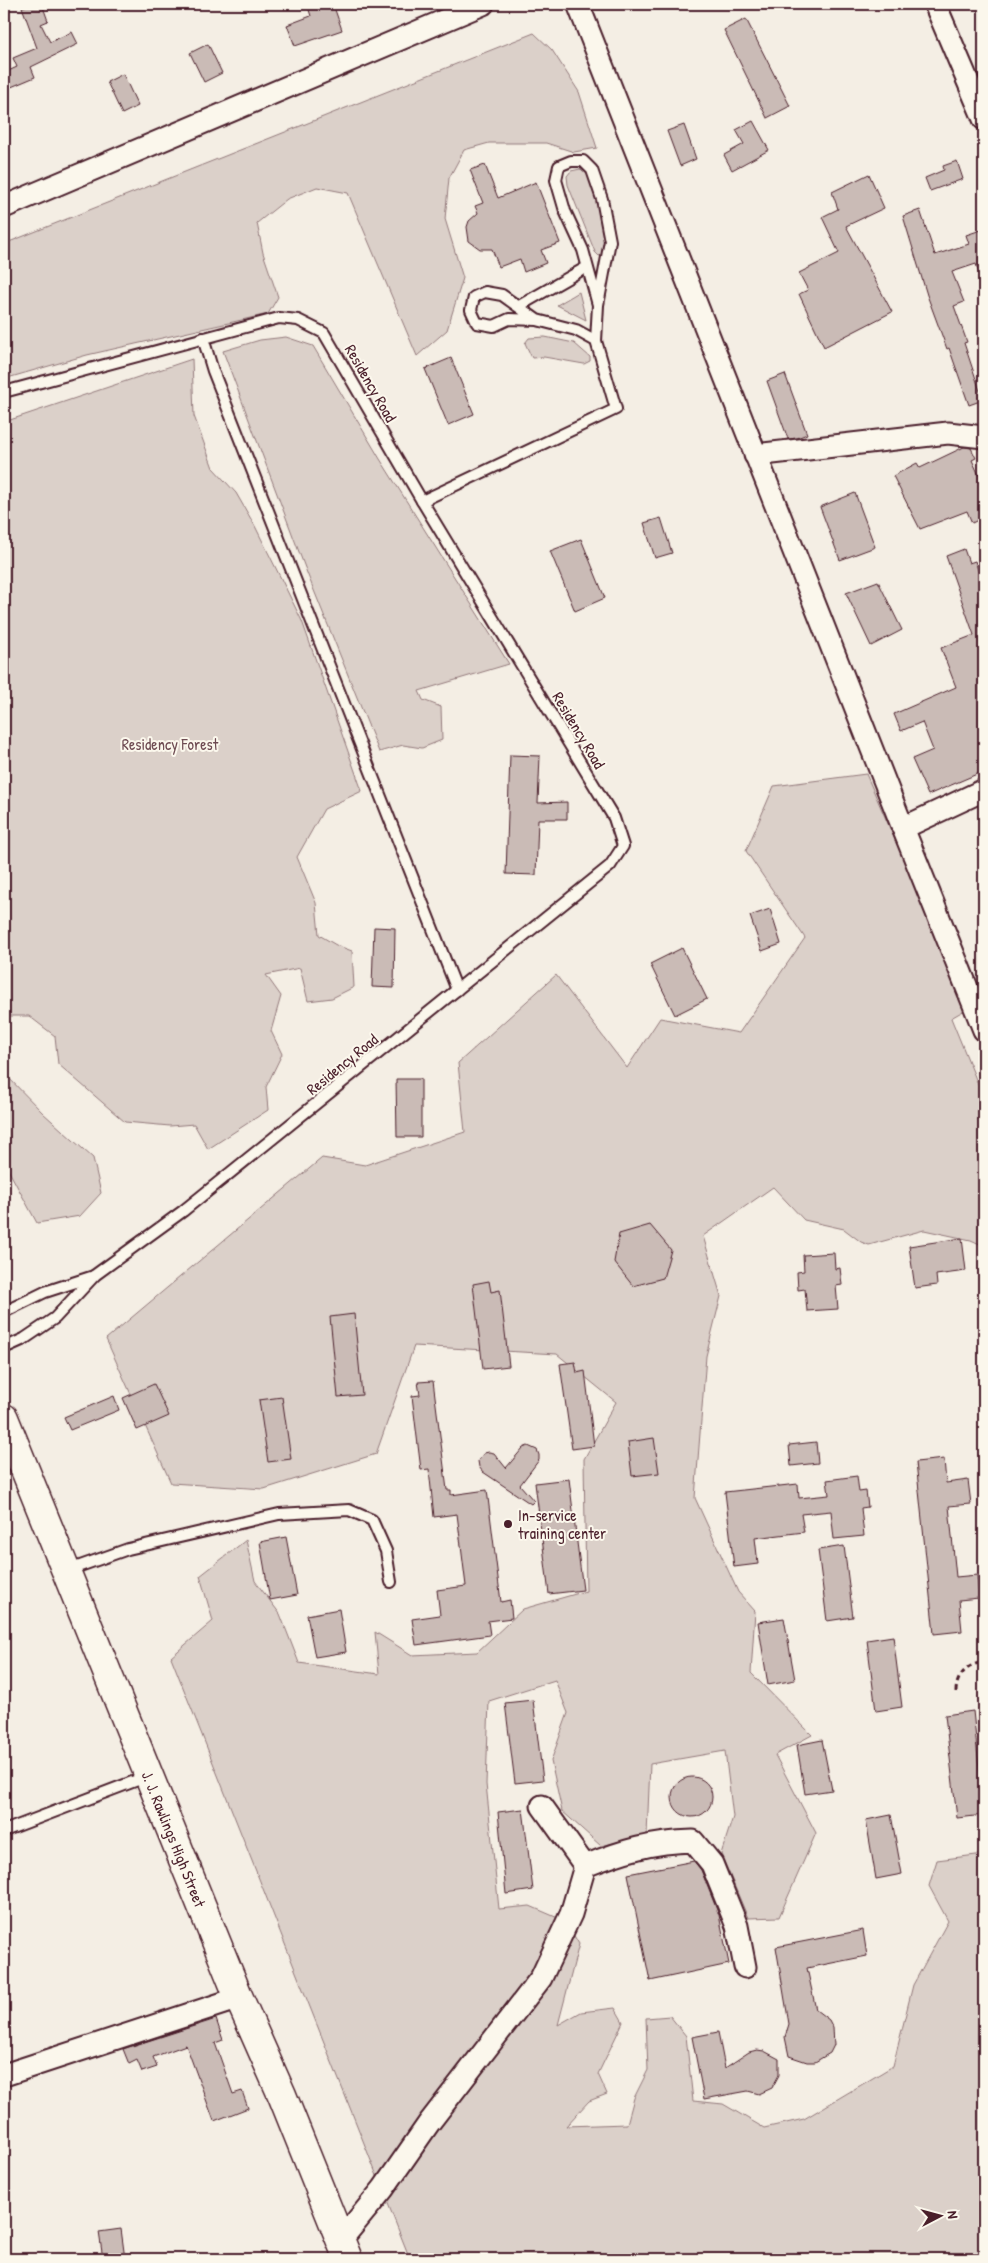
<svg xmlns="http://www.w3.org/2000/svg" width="988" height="2263" font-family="'Patrick Hand',sans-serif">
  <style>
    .green { fill: #dbd0c9; stroke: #92787a }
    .building { fill: #cabbb6; stroke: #4a1f2b }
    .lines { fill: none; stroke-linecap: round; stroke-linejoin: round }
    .service-casing { stroke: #4a1f2b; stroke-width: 14 }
    .minor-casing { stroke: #4a1f2b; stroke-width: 25 }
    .primary-casing { stroke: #4a1f2b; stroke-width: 31 }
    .path { stroke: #4a1f2b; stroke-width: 3; stroke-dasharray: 5 4; stroke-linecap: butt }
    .service { stroke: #fbf7ec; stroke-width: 10 }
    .minor { stroke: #fbf7ec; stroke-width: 21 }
    .primary { stroke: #fbf7ec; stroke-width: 28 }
    .poi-dot { fill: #4a1f2b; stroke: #fbf7ec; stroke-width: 2 }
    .labels { text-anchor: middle; stroke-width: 4; stroke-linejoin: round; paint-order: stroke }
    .street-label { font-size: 16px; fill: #4a1f2b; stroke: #fbf7ec }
    .park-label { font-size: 16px; fill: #6e4b52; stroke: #fbf7ec }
    .poi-label { font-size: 16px; fill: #4a1f2b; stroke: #fbf7ec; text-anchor: start }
  </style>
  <rect width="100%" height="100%" fill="#f4eee4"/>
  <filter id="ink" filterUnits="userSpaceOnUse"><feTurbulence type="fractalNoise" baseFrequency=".02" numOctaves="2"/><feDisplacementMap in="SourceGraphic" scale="10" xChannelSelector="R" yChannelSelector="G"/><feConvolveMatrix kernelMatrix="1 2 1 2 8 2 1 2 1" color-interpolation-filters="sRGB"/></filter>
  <g filter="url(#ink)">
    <!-- green -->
    <g class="green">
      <polygon points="534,33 552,50 579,92 597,148 574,152 546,143 489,143 464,150 449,178 445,219 463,278 447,330 417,356 348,193 317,187 287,199 257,223 263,253 278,297 268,314 87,355 4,379 4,244"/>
      <path d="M580,169L588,173C596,198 608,228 603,254L599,256L595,252L568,185L567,176L571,171Z"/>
      <polygon points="579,292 586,320 557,305"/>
      <polygon points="286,337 313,346 380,459 509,664 419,691 423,700 441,707 442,740 422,748 403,745 379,752 307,573 223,351 260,340"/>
      <polygon points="545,337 574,343 590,357 590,361 584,364 544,357 532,358 525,343 529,338"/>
      <polygon points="192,359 194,416 213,468 236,493 255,526 302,621 362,791 324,809 297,857 316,903 319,935 336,945 352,951 354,987 332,998 308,1001 300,968 266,975 281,996 271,1031 282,1054 266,1087 268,1110 208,1149 194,1124 170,1126 125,1122 58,1064 55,1036 29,1016 4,1016 4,422"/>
      <polygon points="866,774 939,939 965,1010 951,1018 984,1099 984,1246 971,1240 924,1230 869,1245 861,1242 844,1229 804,1220 773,1187 703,1236 721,1296 706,1356 695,1498 738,1592 755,1611 751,1673 812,1735 775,1755 816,1833 779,1917 748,1918 721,1854 733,1817 725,1751 650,1764 647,1835 601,1846 562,1811 551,1761 568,1713 555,1680 489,1701 486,1784 499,1909 530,1906 565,1921 579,1944 558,2025 581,2012 615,2008 623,2022 598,2074 607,2094 589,2101 566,2126 627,2124 634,2098 648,2070 646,2018 670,2016 686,2036 693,2101 723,2104 764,2128 804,2119 893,2066 913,1985 948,1921 929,1886 937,1860 984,1854 984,2259 410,2259 171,1657 213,1621 200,1576 246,1540 255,1581 280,1614 299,1663 379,1674 375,1632 412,1655 477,1652 523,1609 586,1591 584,1459 616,1402 557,1354 414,1346 376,1454 264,1489 171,1483 106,1339 322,1158 365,1165 465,1132 458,1063 556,975 627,1068 660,1018 739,1033 805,938 746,851 774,786"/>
      <polygon points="4,1073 43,1113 93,1158 101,1193 80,1216 37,1223 4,1162"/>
    </g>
    <!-- building -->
    <g class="building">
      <polygon points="31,4 42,4 48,21 41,24 50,42 72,32 78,44 31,67 35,77 4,90 4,73 17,67 13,58 37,48 22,7"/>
      <polygon points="307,4 333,4 342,30 295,46 287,25 311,16"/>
      <polygon points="746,19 790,106 767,118 724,30"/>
      <polygon points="208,44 222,73 204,82 190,53"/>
      <polygon points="123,74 138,106 122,114 107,82"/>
      <polygon points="753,121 769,150 732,170 724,155 744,144 736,130"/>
      <polygon points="684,125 696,159 680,166 667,131"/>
      <polygon points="957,161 963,179 930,191 925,178 944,170 943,166"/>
      <polygon points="485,165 498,198 536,182 560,243 541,250 546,263 524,272 520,259 499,267 492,249 480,249 469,241 467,227 469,221 478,213 475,206 483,203 470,170"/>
      <polygon points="869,174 884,208 846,226 892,312 824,347 799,294 808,290 799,273 839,253 822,217 838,209 832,192"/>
      <polygon points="920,210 935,255 969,244 966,235 981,230 984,239 984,281 982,282 976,264 952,272 964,302 954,306 967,342 964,343 983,400 969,405 949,348 947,349 927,295 903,216"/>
      <polygon points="451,358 474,414 448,425 425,369"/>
      <polygon points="785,374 807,434 797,438 788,439 767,381"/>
      <polygon points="964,447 971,448 976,458 972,460 984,486 984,517 972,523 967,511 920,529 893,476 917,463 920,468"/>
      <polygon points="855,493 875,547 840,560 820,507"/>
      <polygon points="661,518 672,553 655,558 644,523"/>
      <polygon points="581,539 605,598 575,611 550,551"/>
      <polygon points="964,549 969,563 975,561 984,588 984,771 928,795 912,759 933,750 922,722 901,731 894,714 956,687 941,648 974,635 946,556"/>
      <polygon points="878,581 902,630 871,646 846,593"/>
      <polygon points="510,755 540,756 538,803 567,802 567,819 538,819 536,875 506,874"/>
      <polygon points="770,909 781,944 762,951 750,916"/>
      <polygon points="374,927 395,928 394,988 372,987"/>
      <polygon points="682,948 707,999 675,1015 650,964"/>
      <polygon points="396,1079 421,1079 421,1137 397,1137"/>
      <polygon points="650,1225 671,1250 663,1278 633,1286 614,1262 619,1234"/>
      <polygon points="962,1238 966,1271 936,1275 937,1285 915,1288 909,1246"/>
      <polygon points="834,1253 835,1269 840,1268 842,1285 836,1286 838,1309 807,1311 805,1289 798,1290 797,1272 804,1271 803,1255"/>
      <polygon points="489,1281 491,1292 500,1290 509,1366 483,1369 473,1284"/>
      <polygon points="354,1314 362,1395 338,1397 330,1317"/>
      <polygon points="575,1362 577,1373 585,1371 594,1446 572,1449 560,1364"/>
      <polygon points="433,1381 447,1490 451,1490 451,1495 487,1490 501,1602 510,1600 512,1618 488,1621 490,1635 416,1645 412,1619 440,1615 437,1590 466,1586 457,1514 434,1517 429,1469 421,1470 412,1396 420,1395 418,1382"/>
      <polygon points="154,1384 169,1416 137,1430 123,1398"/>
      <polygon points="114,1396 119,1410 70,1430 64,1417"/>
      <polygon points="282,1397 291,1459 268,1462 259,1400"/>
      <polygon points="654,1438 659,1473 632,1476 628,1442"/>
      <polygon points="816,1442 818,1463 791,1466 789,1445"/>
      <polygon points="528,1446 537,1450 539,1455 539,1460 520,1485 534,1501 531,1504 483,1472 479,1467 478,1461 484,1453 489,1452 494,1453 506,1468 523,1448"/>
      <polygon points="944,1459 946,1483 968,1480 971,1504 949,1506 956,1577 977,1575 979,1598 959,1600 962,1631 934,1634 916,1462"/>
      <polygon points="857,1476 859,1492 866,1491 868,1507 861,1508 864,1536 834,1539 831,1511 801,1514 804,1532 755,1538 758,1564 734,1567 725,1492 798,1484 799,1498 829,1495 827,1480"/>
      <polygon points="569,1479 583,1590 549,1594 535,1483"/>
      <polygon points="286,1537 297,1595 270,1600 260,1542"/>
      <polygon points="844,1546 853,1617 827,1621 818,1550"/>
      <polygon points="339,1609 346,1652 315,1657 307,1615"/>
      <polygon points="784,1618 795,1680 768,1685 758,1622"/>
      <polygon points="893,1636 902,1707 876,1711 867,1640"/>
      <polygon points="533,1700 543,1780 515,1783 505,1703"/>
      <polygon points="973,1711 984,1815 957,1818 945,1715"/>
      <polygon points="822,1740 832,1790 805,1794 797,1745"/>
      <circle cx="692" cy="1797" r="20"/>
      <polygon points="523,1809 533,1890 506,1894 498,1812"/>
      <polygon points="891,1815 902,1874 876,1879 866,1820"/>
      <polygon points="694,1861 701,1870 719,1915 729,1964 650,1981 628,1874"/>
      <polygon points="863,1930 867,1956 807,1968 816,2010 829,2020 833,2028 834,2045 830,2053 815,2062 807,2062 789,2056 785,2037 789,2024 776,1947"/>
      <polygon points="216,2019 223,2040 215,2043 233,2094 242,2091 248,2108 214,2121 186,2045 153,2057 157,2067 142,2072 137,2060 129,2064 123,2049"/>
      <polygon points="718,2032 725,2068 749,2052 757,2050 764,2051 779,2059 779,2075 772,2088 759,2094 748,2091 704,2099 692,2037"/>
      <polygon points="121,2229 125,2259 103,2259 99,2232"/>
    </g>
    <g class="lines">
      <!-- service casing -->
      <g class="service-casing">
        <g id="service">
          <polyline points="519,306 587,267"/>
          <polyline points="203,338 213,371 457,990"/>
          <polyline points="596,341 598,305 610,241 602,199 592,170 583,161 571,161 559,166 556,180 565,211 583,250 598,305"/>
          <polyline points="4,392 279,318 298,320 324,333 422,501 614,818 623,846 610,866 183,1211 95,1275 55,1318 24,1339 4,1348"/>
          <polyline points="422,501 616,409 596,341 576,330 537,320 509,319 494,326 477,323 471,310 474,297 485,292 502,295 537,320"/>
          <polyline points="4,1312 45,1292 94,1276"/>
          <polyline points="66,1571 128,1549 279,1514 349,1510 372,1520 386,1551 391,1582"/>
          <polyline points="4,1831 148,1776"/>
        </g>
      </g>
      <!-- minor casing -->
      <g class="minor-casing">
        <g id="minor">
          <polyline points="578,4 903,828 984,790"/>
          <polyline points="935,4 984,119"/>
          <polyline points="4,207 483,4"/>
          <polyline points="755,455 948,433 984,437"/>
          <polyline points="903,828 984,1030"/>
          <polyline points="542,1806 585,1866"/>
          <polyline points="4,2075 239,1998"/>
          <path d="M341,2240L383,2189L429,2123L541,1978L571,1914L585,1866C622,1851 652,1842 693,1841L712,1864L737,1926L745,1967"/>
        </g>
      </g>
      <!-- primary casing -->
      <g class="primary-casing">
        <polyline id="primary" points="4,1418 239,1998 282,2095 348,2259"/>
      </g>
      <!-- path -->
      <path class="path" d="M956,1692C956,1675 968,1664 984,1662"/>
      <!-- service -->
      <use href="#service" class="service"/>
      <!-- minor -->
      <use href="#minor" class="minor"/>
      <!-- primary -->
      <use href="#primary" class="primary"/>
    </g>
  </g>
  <!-- markers -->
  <circle class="poi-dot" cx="508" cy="1524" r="5"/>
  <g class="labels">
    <!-- street labels -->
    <g class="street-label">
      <text transform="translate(371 383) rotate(60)" y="6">Residency Road</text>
      <text transform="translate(579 730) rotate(59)" y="6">Residency Road</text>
      <text transform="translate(342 1064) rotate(-39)" y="6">Residency Road</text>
      <text transform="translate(174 1839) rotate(68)" y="6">J. J. Rawlings High Street</text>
    </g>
    <!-- park labels -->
    <g class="park-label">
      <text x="170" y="750">Residency Forest</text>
    </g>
    <!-- poi labels -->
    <g class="poi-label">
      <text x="518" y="1521">In-service<tspan x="518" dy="18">training center</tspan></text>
    </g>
  </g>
  <!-- margin -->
  <rect width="988" height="2263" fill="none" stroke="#fbf7ec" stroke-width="20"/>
  <rect x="10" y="10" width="968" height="2243" fill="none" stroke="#4a1f2b" stroke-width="2" filter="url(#ink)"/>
  <!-- north arrow -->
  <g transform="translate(940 2216) rotate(84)" stroke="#fbf7ec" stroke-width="4" paint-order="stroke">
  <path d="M0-4L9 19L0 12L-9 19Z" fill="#4a1f2b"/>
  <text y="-8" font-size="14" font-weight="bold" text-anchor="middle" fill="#4a1f2b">N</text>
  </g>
</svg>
